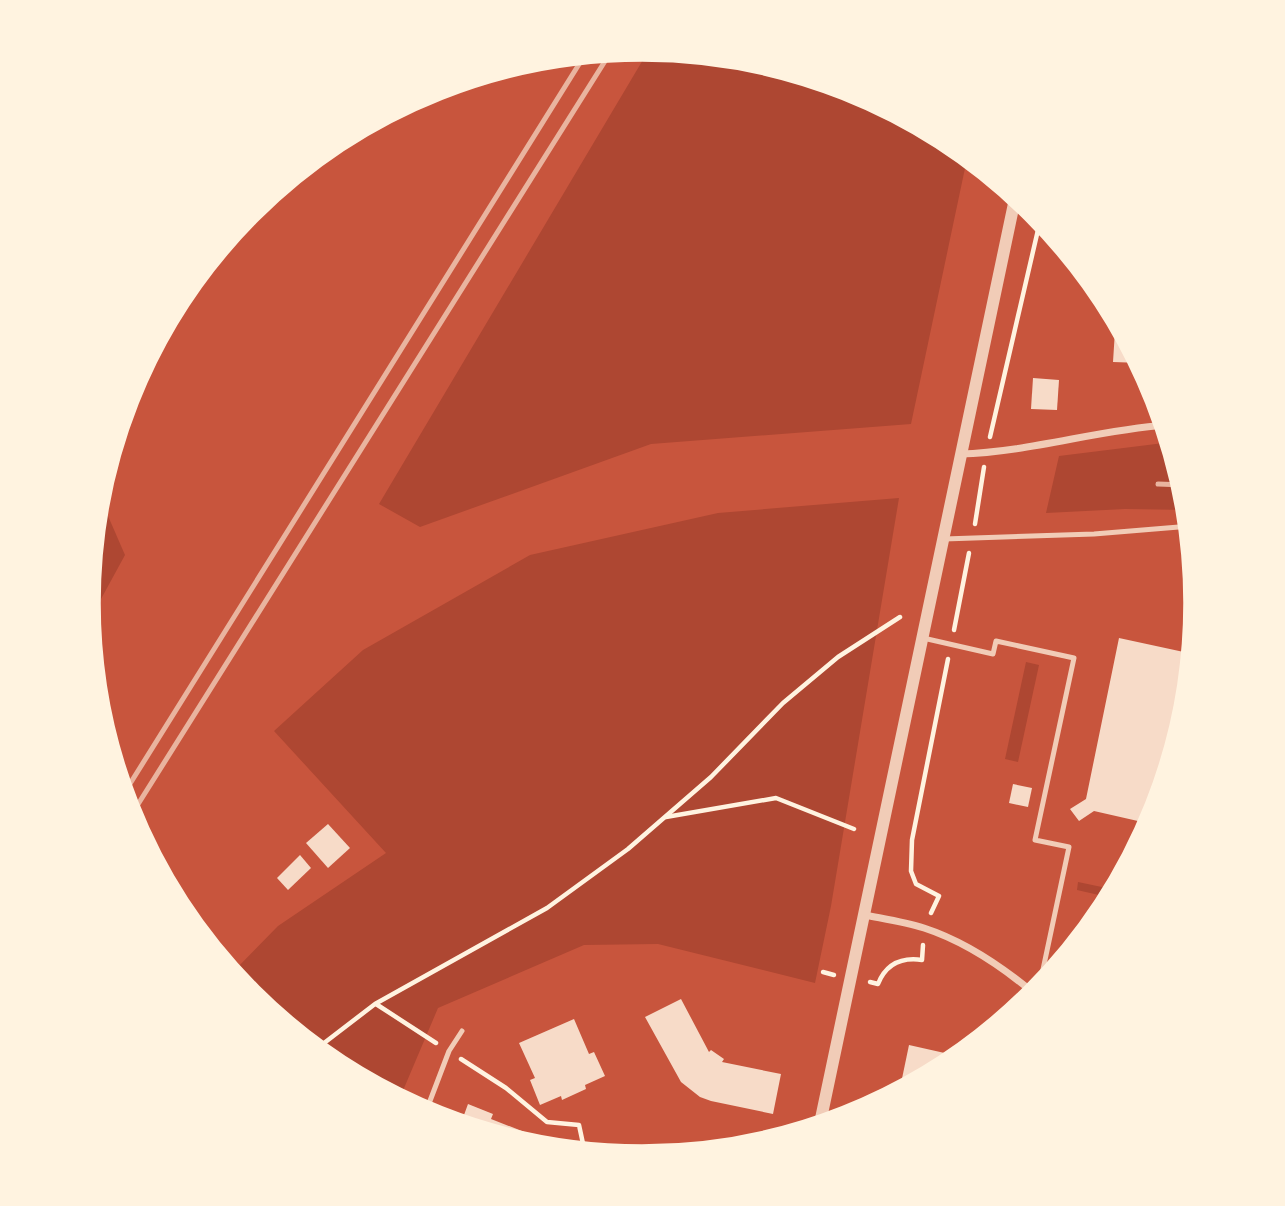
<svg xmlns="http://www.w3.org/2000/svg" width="1285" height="1206" font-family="Inter,sans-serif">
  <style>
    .green { fill: #ae4732 }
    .building { fill: #f7dbc8 }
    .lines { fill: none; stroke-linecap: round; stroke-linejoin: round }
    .path { stroke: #fff3e0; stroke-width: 4.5 }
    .service { stroke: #f1ccb7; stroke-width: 5 }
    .minor { stroke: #f1ccb7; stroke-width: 7 }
    .tertiary { stroke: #f1ccb7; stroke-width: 12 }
    .rail { stroke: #e9b49f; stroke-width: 5 }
    .rim { fill: none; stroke: #fff3e0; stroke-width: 3.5 }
  </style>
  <rect width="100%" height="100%" fill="#c8553d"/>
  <!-- green -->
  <g class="green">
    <polygon points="650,48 751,58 856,90 952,141 968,154 911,424 651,444 420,527 379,504"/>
    <polygon points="1172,442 1188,495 1189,510 1125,509 1046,513 1059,456"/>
    <polygon points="899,498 831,906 815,983 658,944 584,945 438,1008 399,1100 333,1065 249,996 231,974 278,926 386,853 274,731 363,650 530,555 718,513"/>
    <polygon points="96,508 108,516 125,555 89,621 87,603"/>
    <polygon points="1026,662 1039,665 1018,762 1005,759"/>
    <polygon points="1078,882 1116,890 1112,898 1077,890"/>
  </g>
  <!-- building -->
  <g class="building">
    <polygon points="1116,315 1136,353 1142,363 1113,362"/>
    <polygon points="1033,378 1059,380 1057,410 1031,409"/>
    <polygon points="1119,638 1193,654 1187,712 1151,824 1094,811 1079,821 1070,809 1086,799"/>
    <polygon points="1013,784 1032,788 1028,807 1009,803"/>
    <polygon points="328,824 350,848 328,868 306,843"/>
    <polygon points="300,855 311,868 288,890 277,878"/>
    <polygon points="681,999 709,1052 711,1050 724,1059 722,1062 781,1074 773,1114 711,1101 700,1097 681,1082 645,1017"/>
    <polygon points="574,1019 589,1054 594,1052 605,1076 585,1085 586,1089 562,1100 561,1096 540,1105 530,1080 535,1078 519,1043"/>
    <polygon points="909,1045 949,1054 946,1068 899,1093"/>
    <polygon points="468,1104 493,1114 491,1119 527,1133 522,1144 460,1126"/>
  </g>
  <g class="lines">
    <!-- path -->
    <g class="path">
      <polyline points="990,437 1041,217"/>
      <polyline points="975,524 984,467"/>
      <polyline points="954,630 969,553"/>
      <polyline points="666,817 776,798 854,829"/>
      <polyline points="931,913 939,896 916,884 911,871 912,840 948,659"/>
      <polyline points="823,972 834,975"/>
      <path d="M870,982L878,984C886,964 901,957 922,960L923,945"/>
      <polyline points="376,1004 436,1043"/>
      <polyline points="315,1050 375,1004 547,908 628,849 711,777 783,703 838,657 900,617"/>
      <polyline points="461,1059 506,1088 547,1122 579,1125 585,1153"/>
    </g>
    <!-- service -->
    <g class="service">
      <polyline points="944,539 1094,534 1191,526"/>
      <polyline points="923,638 993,654 996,641 1074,658 1035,840 1069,847 1038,993"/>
      <polyline points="425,1114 449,1051 462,1031"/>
    </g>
    <!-- minor -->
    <g class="minor">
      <path d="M960,454C1030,452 1097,430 1166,425"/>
      <path d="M865,915C885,919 905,922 924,928C964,941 1004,968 1036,995"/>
    </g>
    <!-- tertiary -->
    <polyline class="tertiary" points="819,1128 1016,194"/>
    <!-- rail -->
    <g class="rail">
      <polyline points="1158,484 1185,485"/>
      <polyline points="123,795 586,53"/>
      <polyline points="130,817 612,50"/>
    </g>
  </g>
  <!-- crop -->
  <path d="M0 0H1285V1206H0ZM99 603a543 543 0 1 1 1086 0a543 543 0 1 1-1086 0Z" fill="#fff3e0" fill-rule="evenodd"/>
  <path class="rim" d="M99 603a543 543 0 1 1 1086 0a543 543 0 1 1-1086 0Z"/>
</svg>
